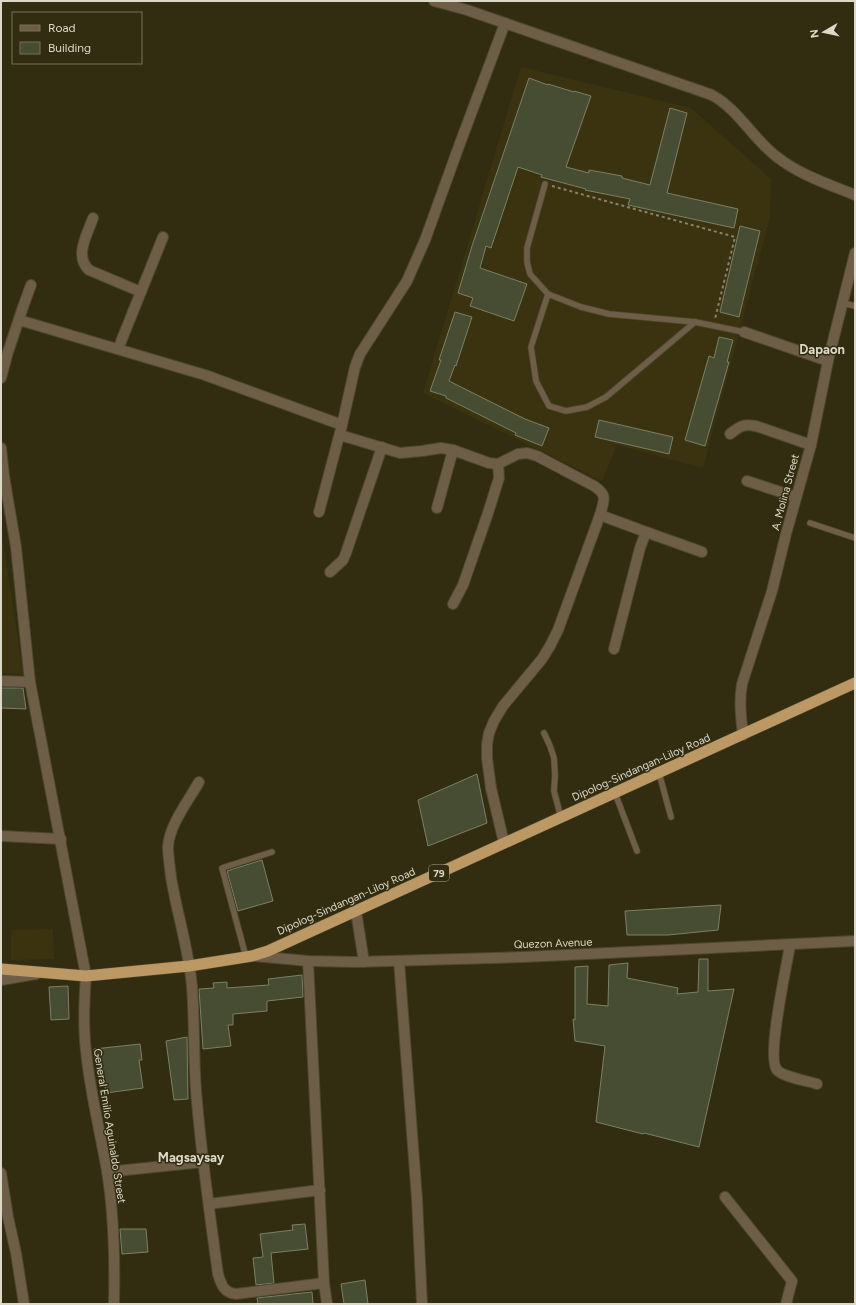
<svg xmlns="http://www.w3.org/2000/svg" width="856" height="1305" font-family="Figtree,sans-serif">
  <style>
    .built { fill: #3b3310 }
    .building { fill: #474d32; stroke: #7a8164 }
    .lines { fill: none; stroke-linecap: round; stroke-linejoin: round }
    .service-casing { stroke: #4d482e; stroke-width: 7 }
    .minor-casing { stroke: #4d482e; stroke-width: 12 }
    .tertiary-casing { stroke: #4d482e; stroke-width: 12 }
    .trunk-casing { stroke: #4d482e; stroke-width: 12 }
    .path { stroke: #86826c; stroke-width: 2; stroke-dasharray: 3 3; stroke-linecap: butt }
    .service { stroke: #6e5e48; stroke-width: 5.5 }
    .minor { stroke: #6e5e48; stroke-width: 10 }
    .tertiary { stroke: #6e5e48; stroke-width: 10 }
    .trunk { stroke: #bc9864; stroke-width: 11 }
    .labels { text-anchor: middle; stroke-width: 3; stroke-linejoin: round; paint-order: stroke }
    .shield { fill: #322c11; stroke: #a9a592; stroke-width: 1 }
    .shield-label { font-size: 10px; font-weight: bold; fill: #dcd9c9 }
    .street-label { font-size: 11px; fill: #dcd9c9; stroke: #322c11 }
    .quarter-label { font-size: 13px; font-weight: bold; fill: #dcd9c9; stroke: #322c11 }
  </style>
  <rect width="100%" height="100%" fill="#322c11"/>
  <!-- built -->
  <g class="built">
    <polygon points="521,67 691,108 771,179 770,217 703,468 617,445 602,481 423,393"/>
    <polygon points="1,529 23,674 1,673"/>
    <polygon points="53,929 54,959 11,960 11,930"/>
  </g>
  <!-- building -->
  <g class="building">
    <polygon points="529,78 548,85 548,84 574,92 574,91 591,96 566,167 589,173 589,170 622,176 622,178 650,185 670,108 687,113 667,193 738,209 734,228 628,205 630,199 585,190 586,189 541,177 542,175 518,167 491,248 486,246 480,268 527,284 514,321 470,306 473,298 458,293 472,246"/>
    <polygon points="740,226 760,231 739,317 720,312"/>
    <polygon points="455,312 472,317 456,366 455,365 449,381 525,419 549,428 542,446 515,435 516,433 446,398 446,396 430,391 441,360 439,360"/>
    <polygon points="719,337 733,340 727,362 729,362 705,446 685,440 709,356 714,358"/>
    <polygon points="599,420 673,437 669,454 595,437"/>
    <polygon points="1,688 23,688 26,709 1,708"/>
    <polygon points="477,774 487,823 428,846 418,800"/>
    <polygon points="262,860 273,901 238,911 227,871"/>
    <polygon points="721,905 718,930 668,935 627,935 625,911"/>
    <polygon points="699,959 708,959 708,991 734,989 699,1147 644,1133 643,1134 596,1122 605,1046 575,1041 573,1019 575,1020 575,967 588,966 587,1004 608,1006 609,965 628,963 627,978 678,988 677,994 698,992"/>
    <polygon points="302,975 303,997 267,1001 267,1011 233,1014 233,1025 228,1025 231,1046 203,1049 199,989 214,988 213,983 227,982 227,988 269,985 268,979"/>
    <polygon points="68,986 69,1019 51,1020 49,987"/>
    <polygon points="187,1037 188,1099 174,1100 166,1041"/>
    <polygon points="140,1044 142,1060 139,1060 143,1088 106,1093 102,1064 96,1065 94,1049"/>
    <polygon points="305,1224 308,1249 271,1253 274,1283 256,1285 253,1258 263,1257 260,1234 293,1230 292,1225"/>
    <polygon points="120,1229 146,1229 148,1252 122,1254"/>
    <polygon points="365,1280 368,1304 344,1304 341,1284"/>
    <polygon points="312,1292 313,1304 258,1304 257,1298"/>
  </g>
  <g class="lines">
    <!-- service casing -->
    <g class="service-casing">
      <g id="service">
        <polyline points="545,184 527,248 527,262 530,274 548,294 581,307 609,314 695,322 744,332"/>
        <polyline points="548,294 531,347 536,381 549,406 566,411 587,407 606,397 695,322"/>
        <polyline points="843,303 855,306"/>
        <polyline points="810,523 855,538"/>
        <polyline points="544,733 550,746 554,758 555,775 554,791 561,818"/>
        <polyline points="659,773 671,817"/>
        <polyline points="615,793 637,851"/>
        <polyline points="246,957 222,868 272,852"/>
      </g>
    </g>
    <!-- minor casing -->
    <g class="minor-casing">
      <g id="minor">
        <path d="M434,1L467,10L712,95C739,110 753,139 777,157C800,175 828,184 855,195"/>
        <path d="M93,218C87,235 74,256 89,270L141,292"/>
        <polyline points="19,320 205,375 342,425"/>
        <polyline points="744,332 828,361"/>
        <polyline points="118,349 163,237"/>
        <polyline points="1,378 8,352 23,307 31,285"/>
        <path d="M730,434C740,426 743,424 756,426L811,445"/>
        <path d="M340,435L400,453L422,451L441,448L453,450L489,463L498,464L518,454L527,453L537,456L594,486C608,495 604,500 600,515L558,630L550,646L542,659L503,706L494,721L489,733L487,744V758L491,788L504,843"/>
        <path d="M1,448L4,476L16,547L30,682L86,976C84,1001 83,1026 86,1051C90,1092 100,1131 107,1171C114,1215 115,1260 114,1304"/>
        <polyline points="747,481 796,497"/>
        <polyline points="437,508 453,450"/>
        <polyline points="319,512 342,425 355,367 360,354 407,281 425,240 459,146 505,23"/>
        <polyline points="600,515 646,532 640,548 614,649"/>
        <polyline points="646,532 702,552"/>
        <polyline points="330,572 343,560 346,553 382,447"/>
        <polyline points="453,604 463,585 488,513 499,478 498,464"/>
        <polyline points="1,681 30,682"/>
        <path d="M743,735C741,718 739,701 742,684L772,591L786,534L811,445L828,361L855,253"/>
        <path d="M199,782C189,800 169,825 168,847C168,856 170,867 171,877C177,914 189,950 192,987C195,1025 193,1064 197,1102C202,1160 210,1217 218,1274C221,1284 224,1293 236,1294L324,1283"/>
        <polyline points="1,836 61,839"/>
        <polyline points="356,911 364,962"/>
        <path d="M790,945C787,965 766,1057 777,1070C783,1077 808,1081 817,1084"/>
        <polyline points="308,961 324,1283 327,1304"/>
        <polyline points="399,961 417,1199 422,1304"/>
        <polyline points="107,1172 203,1162"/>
        <polyline points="1,1173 8,1217 16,1253 24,1304"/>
        <polyline points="725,1197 792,1281 786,1304"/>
        <polyline points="209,1204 320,1190"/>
      </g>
    </g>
    <!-- tertiary casing -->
    <g class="tertiary-casing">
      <g id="tertiary">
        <polyline points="254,956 308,961 356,962 524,957 855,941"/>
        <polyline points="1,980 36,974"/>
      </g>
    </g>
    <!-- trunk casing -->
    <g class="trunk-casing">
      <polyline id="trunk" points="1,969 86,976 189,966 252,956 268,951 855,683"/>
    </g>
    <!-- path -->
    <polyline class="path" points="552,186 735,237 715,319"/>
    <!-- service -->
    <use href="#service" class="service"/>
    <!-- minor -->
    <use href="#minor" class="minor"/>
    <!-- tertiary -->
    <use href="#tertiary" class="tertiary"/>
    <!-- trunk -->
    <use href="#trunk" class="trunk"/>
  </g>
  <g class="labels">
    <!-- shield labels -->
    <rect class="shield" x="429" y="865" width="20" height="16" rx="3"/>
    <g class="shield-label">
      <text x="439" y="877">79</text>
    </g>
    <!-- street labels -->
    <g class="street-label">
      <text transform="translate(785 492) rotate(-75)" y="4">A. Molina Street</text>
      <text transform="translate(641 767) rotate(-24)" y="4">Dipolog-Sindangan-Liloy Road</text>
      <text transform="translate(346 901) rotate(-24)" y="4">Dipolog-Sindangan-Liloy Road</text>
      <text transform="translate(553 943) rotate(-2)" y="4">Quezon Avenue</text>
      <text transform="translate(110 1126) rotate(81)" y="4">General Emilio Aguinaldo Street</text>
    </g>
    <!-- quarter labels -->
    <g class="quarter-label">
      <text x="822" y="354">Dapaon</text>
      <text x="191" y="1162">Magsaysay</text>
    </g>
  </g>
  <!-- border -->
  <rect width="856" height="1305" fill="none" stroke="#dcd9c9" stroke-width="4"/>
  <!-- legend -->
  <rect x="12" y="12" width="130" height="52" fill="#322c11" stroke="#76715b"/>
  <rect x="20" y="25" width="20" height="6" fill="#6e5e48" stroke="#76715b"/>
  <text x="48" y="32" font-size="12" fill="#dcd9c9">Road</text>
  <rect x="20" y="42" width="20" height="12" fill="#474d32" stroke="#76715b"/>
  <text x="48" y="52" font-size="12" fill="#dcd9c9">Building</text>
  <!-- north arrow -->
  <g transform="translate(824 32) rotate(261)" stroke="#322c11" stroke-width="3" paint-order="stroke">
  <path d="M0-3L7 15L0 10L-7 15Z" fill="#dcd9c9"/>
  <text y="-6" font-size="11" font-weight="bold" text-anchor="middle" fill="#dcd9c9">N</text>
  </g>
</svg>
